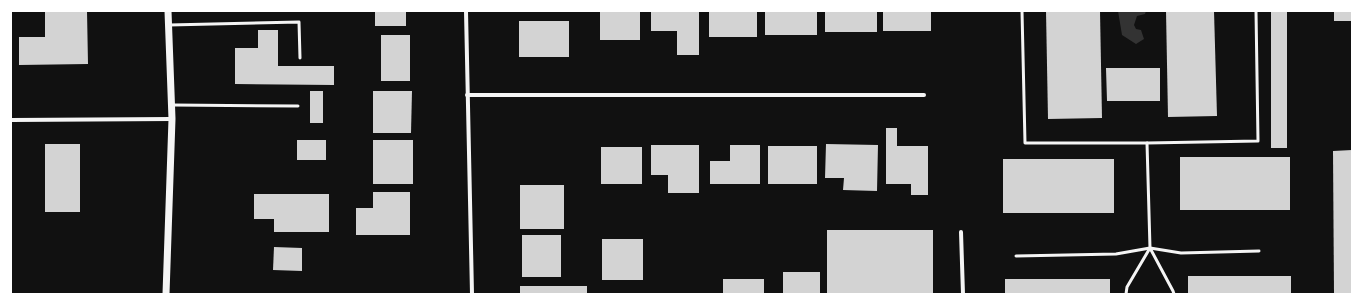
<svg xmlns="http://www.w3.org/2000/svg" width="1363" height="305" font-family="'Public Sans',sans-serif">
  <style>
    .water { fill: #333 }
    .building { fill: #d3d3d3 }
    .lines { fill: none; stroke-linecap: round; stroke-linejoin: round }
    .service { stroke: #f5f5f5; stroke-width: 3 }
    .minor { stroke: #f5f5f5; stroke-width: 4 }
    .tertiary { stroke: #f5f5f5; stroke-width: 7 }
  </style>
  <rect width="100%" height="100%" fill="#111"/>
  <!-- water -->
  <polygon class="water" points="1118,11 1146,11 1145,14 1137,16 1134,25 1136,29 1141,30 1144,39 1136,44 1122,35"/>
  <!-- building -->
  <g class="building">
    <polygon points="45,11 87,11 88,64 19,65 19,37 45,37"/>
    <rect x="375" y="11" width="31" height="15"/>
    <rect x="600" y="11" width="40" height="29"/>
    <polygon points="651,11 699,11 699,55 677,55 677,31 651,31"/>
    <rect x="709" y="11" width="48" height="26"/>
    <rect x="765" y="11" width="52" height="24"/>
    <rect x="825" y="11" width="52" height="21"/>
    <rect x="883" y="11" width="48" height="20"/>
    <polygon points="1046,11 1100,11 1102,118 1048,119"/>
    <polygon points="1166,11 1214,11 1217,116 1168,117"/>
    <rect x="1271" y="11" width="16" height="137"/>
    <rect x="1334" y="11" width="18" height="10"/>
    <rect x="519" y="21" width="50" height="36"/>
    <polygon points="258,30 278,30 278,66 334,66 334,85 235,84 235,48 258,48"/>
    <rect x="381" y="35" width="29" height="46"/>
    <polygon points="1106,68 1160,68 1160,101 1107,101"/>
    <rect x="310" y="91" width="13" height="32"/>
    <polygon points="373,91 412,91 411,133 373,133"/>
    <polygon points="886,128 897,128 897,146 928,146 928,195 911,195 911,184 886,184"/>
    <rect x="297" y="140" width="29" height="20"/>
    <rect x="373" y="140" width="40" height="44"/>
    <rect x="45" y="144" width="35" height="68"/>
    <polygon points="826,144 878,145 877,191 843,190 844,178 825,178"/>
    <polygon points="651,145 699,145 699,193 668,193 668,175 651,175"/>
    <polygon points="730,145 760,145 760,184 710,184 710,161 730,161"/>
    <rect x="768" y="146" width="49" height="38"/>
    <rect x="601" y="147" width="41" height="37"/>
    <polygon points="1352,150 1352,294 1334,294 1333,151"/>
    <rect x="1180" y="157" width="110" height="53"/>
    <rect x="1003" y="159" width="111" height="54"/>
    <rect x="520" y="185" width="44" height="44"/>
    <polygon points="373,192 410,192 410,235 356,235 356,208 373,208"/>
    <polygon points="254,194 329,194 329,232 274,232 274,219 254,219"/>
    <rect x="827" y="230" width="106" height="63"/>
    <rect x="522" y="235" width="39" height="42"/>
    <rect x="602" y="239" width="41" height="41"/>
    <polygon points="274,247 302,248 302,271 273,270"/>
    <rect x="783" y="272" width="37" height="22"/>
    <rect x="1188" y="276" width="103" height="18"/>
    <rect x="723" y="279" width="41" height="15"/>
    <rect x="1005" y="279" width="105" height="15"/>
    <rect x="520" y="286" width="67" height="8"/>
  </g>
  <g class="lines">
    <!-- service -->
    <g class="service">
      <polyline points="1022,11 1025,143 1147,143 1258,141 1256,11"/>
      <polyline points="169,25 299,22 300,58"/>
      <polyline points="173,105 298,106"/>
      <polyline points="1150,248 1173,291 1174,294"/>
      <polyline points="1016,256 1116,254 1150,248 1181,253 1259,251"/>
      <polyline points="1126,294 1127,287 1150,248 1147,143"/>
    </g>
    <!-- minor -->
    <g class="minor">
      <polyline points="466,11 472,294"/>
      <polyline points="467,95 924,95"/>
      <polyline points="11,120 172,119"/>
      <polyline points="961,232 963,294"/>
    </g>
    <!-- tertiary -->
    <polyline class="tertiary" points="166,294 172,119 168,11"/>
  </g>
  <!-- border -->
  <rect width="1363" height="305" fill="none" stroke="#ffffff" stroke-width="24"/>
</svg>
